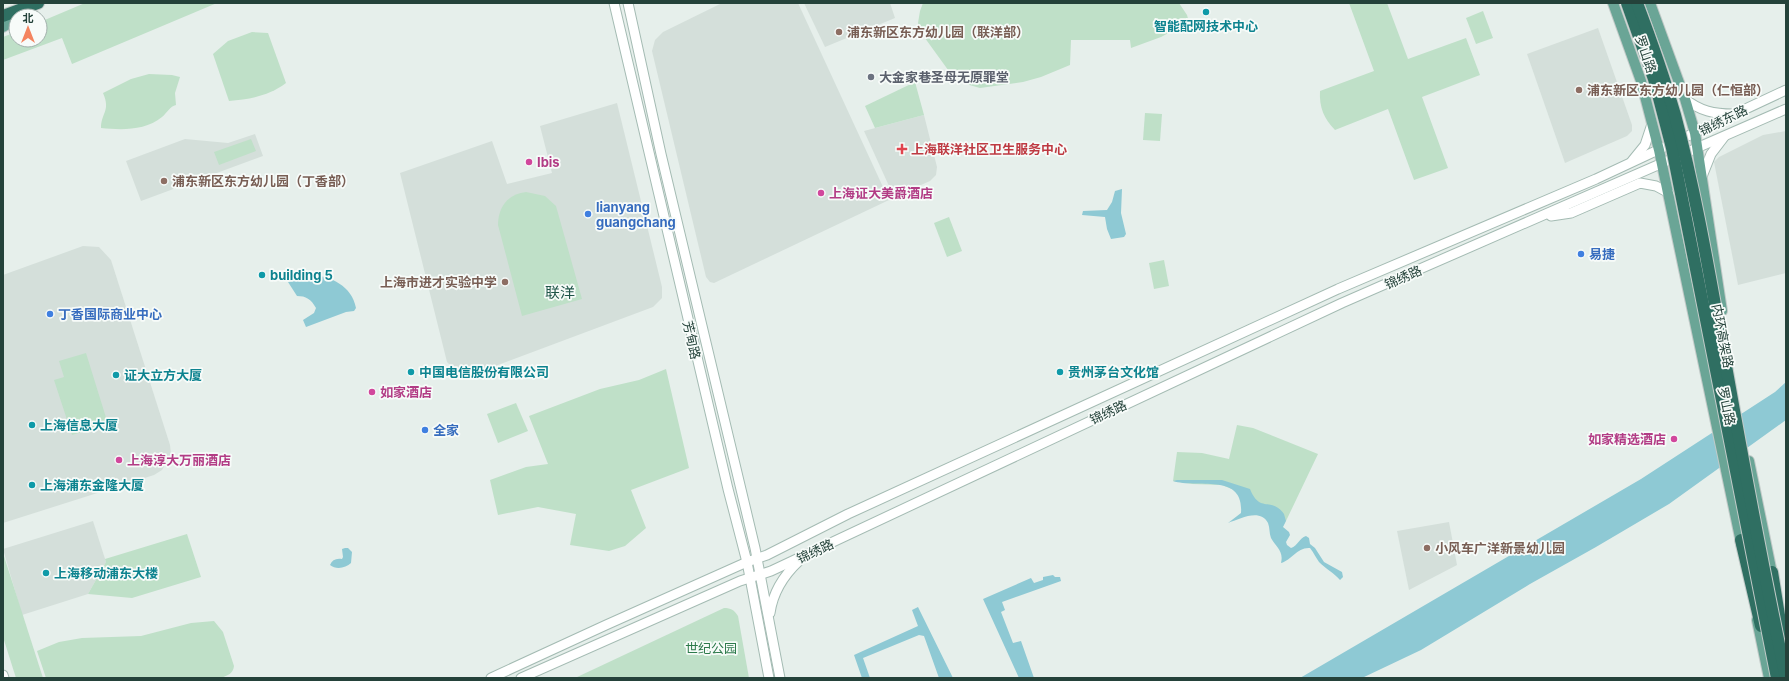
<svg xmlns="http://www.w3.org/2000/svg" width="1789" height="681" font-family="Inter,'Noto Sans SC',sans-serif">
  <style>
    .built { fill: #d4dfda }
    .green { fill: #bfe0c8 }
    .water { fill: #8ec9d4 }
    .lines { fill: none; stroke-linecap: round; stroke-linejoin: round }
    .secondary-casing { stroke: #a4bbb3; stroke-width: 11 }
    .primary-casing { stroke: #c2cac8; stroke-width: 12 }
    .highway-casing { stroke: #c2cac8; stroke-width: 14 }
    .secondary { stroke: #fff; stroke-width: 9 }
    .primary { stroke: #6aa596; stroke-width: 10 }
    .highway { stroke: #2f6f62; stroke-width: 12 }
    .highway-bridge-casing { stroke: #c2cac8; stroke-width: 14; stroke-linecap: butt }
    .highway-bridge { stroke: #2f6f62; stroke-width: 12 }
    .culture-dot { fill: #0f9aa8; stroke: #f7fbf9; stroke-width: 1.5 }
    .education-dot { fill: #8d6e63; stroke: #f7fbf9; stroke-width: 1.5 }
    .worship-dot { fill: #6b7280; stroke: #f7fbf9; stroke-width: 1.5 }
    .health-dot { fill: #e0444e; stroke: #f7fbf9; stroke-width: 1.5 }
    .hotel-dot { fill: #d1479c; stroke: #f7fbf9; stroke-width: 1.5 }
    .shop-dot { fill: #3f7fe0; stroke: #f7fbf9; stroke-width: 1.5 }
    .labels { text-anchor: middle; stroke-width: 3.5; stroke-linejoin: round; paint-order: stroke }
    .culture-label { font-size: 13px; font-weight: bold; fill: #0d838f; stroke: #f7fbf9; text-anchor: start }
    .education-label { font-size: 13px; font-weight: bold; fill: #785e54; stroke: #f7fbf9; text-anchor: start }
    .street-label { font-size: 13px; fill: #24423a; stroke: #f7fbf9 }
    .worship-label { font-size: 13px; font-weight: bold; fill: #5b616d; stroke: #f7fbf9; text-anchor: start }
    .health-label { font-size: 13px; font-weight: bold; fill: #be3a42; stroke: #f7fbf9; text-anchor: start }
    .hotel-label { font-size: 13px; font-weight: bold; fill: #b23c85; stroke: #f7fbf9; text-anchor: start }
    .shop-label { font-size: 13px; font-weight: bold; fill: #366cbe; stroke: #f7fbf9; text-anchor: start }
    .park-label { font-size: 13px; fill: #2d7a4b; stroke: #f7fbf9 }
    .quarter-label { font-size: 15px; fill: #1f5548; stroke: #f7fbf9 }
  </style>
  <rect width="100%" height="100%" fill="#e6efeb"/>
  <!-- built -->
  <g class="built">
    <polygon points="722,3 798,3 889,200 714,283 710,282 706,277 652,51 655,40 663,32"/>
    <polygon points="804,3 890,3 895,18 825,47"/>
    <polygon points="1598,28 1632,125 1632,131 1627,136 1565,163 1527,54"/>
    <polygon points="617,103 662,287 662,298 653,307 471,375 457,372 447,362 400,173 492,141 507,184 552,173 540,126"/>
    <polygon points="924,115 937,167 936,175 930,181 894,197 864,131"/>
    <polygon points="1786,131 1786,273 1738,285 1714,162 1719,157 1763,135"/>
    <polygon points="255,134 263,156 141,201 126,161 185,139 228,143"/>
    <polygon points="83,246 99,247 111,260 170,445 171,454 162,470 154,475 3,523 3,275"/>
    <polygon points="93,521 106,562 88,594 22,615 3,549"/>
    <polygon points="1449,522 1457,565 1409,590 1397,531"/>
  </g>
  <!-- green -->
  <g class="green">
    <polygon points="85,3 217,3 72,64 62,38 3,60 3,37 16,32 16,40 40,40 40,22"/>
    <polygon points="923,3 1179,3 1187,15 1189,22 1161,37 1131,48 1130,40 1071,40 1070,65 1041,77 1023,82 980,88 966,84 951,74 922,34 918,23 920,11"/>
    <path d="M1349,3H1387L1408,59L1466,38L1480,75L1422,97L1448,168L1414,180L1388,109L1335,130C1324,119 1319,107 1320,91L1374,71Z"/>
    <polygon points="1483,11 1493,38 1476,44 1466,18"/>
    <path d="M252,32L268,33L286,83C269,96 250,99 229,101L213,54L228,41Z"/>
    <path d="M149,74L172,75L180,77L175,93L176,105C170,106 167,113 162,117C145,131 121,130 101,128C101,113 111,111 103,93L131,79Z"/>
    <polygon points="915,82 924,115 875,128 865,106"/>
    <polygon points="1145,113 1162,114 1160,141 1143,140"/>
    <polygon points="251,139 256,151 219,165 214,152"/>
    <path d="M526,192L545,196L556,206L582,299L522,316L498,225C498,207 508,194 526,192Z"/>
    <polygon points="949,217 962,251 947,257 934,223"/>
    <polygon points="1164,260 1169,286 1154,289 1149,263"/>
    <polygon points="86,353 108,424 72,435 54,380 64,377 59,361"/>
    <polygon points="666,369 689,468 631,490 646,528 625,546 609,551 570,545 576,514 538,507 498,515 490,480 526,467 548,464 529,416 600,389 639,380"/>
    <polygon points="516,403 528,431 498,443 487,414"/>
    <polygon points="1237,425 1253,428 1318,454 1286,521 1272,517 1234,490 1222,485 1192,484 1173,481 1177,452 1202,453 1229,459"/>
    <polygon points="187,534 201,577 132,598 88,594 106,562 105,559"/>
    <polygon points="3,553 43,678 16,678 3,637"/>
    <path d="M724,608C731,608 734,610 738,616L749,678H575Z"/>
    <path d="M214,621L223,632L234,666C233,674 228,675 221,678H46L37,651L59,642L82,638L141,636L191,623Z"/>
  </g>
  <!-- water -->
  <g class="water">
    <polygon points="1122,189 1121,213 1126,234 1124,237 1111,239 1107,229 1105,217 1082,215 1083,211 1107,210 1112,202 1115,191"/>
    <path d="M311,275C331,276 352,286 356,308L354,311L346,312L306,327L303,320L314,313L316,308C311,299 306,296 297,296L288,282Z"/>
    <polygon points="1786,382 1786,420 1669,504 1596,547 1530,584 1421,650 1362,678 1300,678 1641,479 1775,392"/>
    <path d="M1177,480H1222L1250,489C1260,514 1271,496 1284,514L1286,521L1283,527L1289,532L1290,535L1286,542L1287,545L1291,548C1298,546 1299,538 1306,536L1309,538L1310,544L1315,548L1324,562L1342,572L1343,577L1340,580C1334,573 1326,569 1319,562C1316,558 1314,553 1310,548C1297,547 1292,560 1281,563C1284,551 1276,547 1271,538C1269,533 1270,528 1268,523C1260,508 1240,519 1228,523L1241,513C1244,472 1198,489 1173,481Z"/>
    <path d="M345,548H348L352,552L351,563C346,568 336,570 330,565C332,560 336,558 342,559L343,557L342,549Z"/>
    <polygon points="1053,575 1055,577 1060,577 1061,581 1002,602 1005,610 1001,612 1013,643 1021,641 1034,678 1019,678 983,599 1031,578 1034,583 1043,580 1043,577"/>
    <polygon points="918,607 953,678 939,678 924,636 919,635 863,658 870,678 862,678 854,655 918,626 912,610"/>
  </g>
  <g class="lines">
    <!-- secondary casing -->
    <g class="secondary-casing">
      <g id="secondary">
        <polyline points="614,3 728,489 747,562 769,678"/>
        <polyline points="628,3 661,154 755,548 780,678"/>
        <path d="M1685,99C1700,111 1714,114 1733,114"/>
        <polyline points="1632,161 1645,145 1652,124"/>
        <polyline points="1701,179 1711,154 1724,137"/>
        <polyline points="1551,216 1571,213 1640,183 1656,186 1669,193"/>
        <path d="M770,613C773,592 784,575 799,561"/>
        <polyline points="3,675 4,678"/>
        <polyline points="491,678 606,625 747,562 767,555 848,514 1338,289 1596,179 1786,90"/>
        <polyline points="521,678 740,581 771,571 1342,303 1786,109"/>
      </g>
    </g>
    <!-- primary casing -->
    <g class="primary-casing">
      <g id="primary">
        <polyline points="1613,3 1641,81 1659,150 1742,547"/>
        <polyline points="1650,3 1685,99 1695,133 1722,311"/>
        <polyline points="3,27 16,19"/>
        <polyline points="1749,461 1773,578"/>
        <polyline points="1757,620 1769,678"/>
      </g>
    </g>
    <!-- highway casing -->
    <g class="highway-casing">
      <g id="highway">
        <polyline points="3,16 38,3"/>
        <polyline points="1741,540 1761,626"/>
        <polyline points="1772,572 1782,634"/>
      </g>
    </g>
    <!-- secondary -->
    <use href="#secondary" class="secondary"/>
    <!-- primary -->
    <use href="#primary" class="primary"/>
    <!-- highway -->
    <use href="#highway" class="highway"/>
    <!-- highway-bridge casing -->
    <g class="highway-bridge-casing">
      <g id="highway-bridge">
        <polyline points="1627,3 1654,79 1672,148 1777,678"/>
        <path d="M1637,3C1651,40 1664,77 1675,115C1698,201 1712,290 1728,377C1746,478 1765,578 1786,678"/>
      </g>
    </g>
    <!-- highway-bridge -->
    <use href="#highway-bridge" class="highway-bridge"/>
  </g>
  <!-- markers -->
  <g class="culture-dot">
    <circle cx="1206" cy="12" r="4"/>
    <circle cx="262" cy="275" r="4"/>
    <circle cx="411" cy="372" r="4"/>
    <circle cx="1060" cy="372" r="4"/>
    <circle cx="116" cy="375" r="4"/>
    <circle cx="32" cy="425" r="4"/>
    <circle cx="32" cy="485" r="4"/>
    <circle cx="46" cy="573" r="4"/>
  </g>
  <g class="education-dot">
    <circle cx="839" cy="32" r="4"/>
    <circle cx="1579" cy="90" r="4"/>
    <circle cx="164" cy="181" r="4"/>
    <circle cx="505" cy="282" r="4"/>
    <circle cx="1427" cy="548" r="4"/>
  </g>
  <circle class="worship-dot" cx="871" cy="77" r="4"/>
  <path class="health-dot" d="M900 143h4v4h4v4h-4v4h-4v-4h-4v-4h4z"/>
  <g class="hotel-dot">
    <circle cx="529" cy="162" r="4"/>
    <circle cx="821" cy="193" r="4"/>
    <circle cx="372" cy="392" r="4"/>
    <circle cx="1674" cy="439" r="4"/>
    <circle cx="119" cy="460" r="4"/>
  </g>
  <g class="shop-dot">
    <circle cx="588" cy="214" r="4"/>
    <circle cx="1581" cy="254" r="4"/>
    <circle cx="50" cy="314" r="4"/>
    <circle cx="425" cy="430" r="4"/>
  </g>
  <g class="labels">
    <!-- culture labels -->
    <g class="culture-label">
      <text x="1206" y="31" text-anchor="middle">智能配网技术中心</text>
      <text x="270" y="280">building 5</text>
      <text x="419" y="377">中国电信股份有限公司</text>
      <text x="1068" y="377">贵州茅台文化馆</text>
      <text x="124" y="380">证大立方大厦</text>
      <text x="40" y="430">上海信息大厦</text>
      <text x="40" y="490">上海浦东金隆大厦</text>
      <text x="54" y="578">上海移动浦东大楼</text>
    </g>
    <!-- education labels -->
    <g class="education-label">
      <text x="847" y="37">浦东新区东方幼儿园（联洋部）</text>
      <text x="1587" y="95">浦东新区东方幼儿园（仁恒部）</text>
      <text x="172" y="186">浦东新区东方幼儿园（丁香部）</text>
      <text x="497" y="287" text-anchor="end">上海市进才实验中学</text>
      <text x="1435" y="553">小风车广洋新景幼儿园</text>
    </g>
    <!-- street labels -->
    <g class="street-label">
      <text transform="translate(1646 54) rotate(71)" y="5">罗山路</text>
      <text transform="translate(1723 120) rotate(-26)" y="5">锦绣东路</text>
      <text transform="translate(1403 277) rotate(-24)" y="5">锦绣路</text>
      <text transform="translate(1723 336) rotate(79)" y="5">内环高架路</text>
      <text transform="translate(692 340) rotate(77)" y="5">芳甸路</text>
      <text transform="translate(1727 406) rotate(78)" y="5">罗山路</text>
      <text transform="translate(1108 412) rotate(-25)" y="5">锦绣路</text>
      <text transform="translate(815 551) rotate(-25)" y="5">锦绣路</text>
    </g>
    <!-- worship labels -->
    <g class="worship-label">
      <text x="879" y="82">大金家巷圣母无原罪堂</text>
    </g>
    <!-- health labels -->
    <g class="health-label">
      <text x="911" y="154">上海联洋社区卫生服务中心</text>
    </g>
    <!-- hotel labels -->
    <g class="hotel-label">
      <text x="537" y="167">Ibis</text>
      <text x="829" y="198">上海证大美爵酒店</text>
      <text x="380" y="397">如家酒店</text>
      <text x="1666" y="444" text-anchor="end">如家精选酒店</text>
      <text x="127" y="465">上海淳大万丽酒店</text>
    </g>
    <!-- shop labels -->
    <g class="shop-label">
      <text x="596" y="212">lianyang<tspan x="596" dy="15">guangchang</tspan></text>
      <text x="1589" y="259">易捷</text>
      <text x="58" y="319">丁香国际商业中心</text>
      <text x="433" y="435">全家</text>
    </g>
    <!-- park labels -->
    <g class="park-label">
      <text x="711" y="653">世纪公园</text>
    </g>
    <!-- quarter labels -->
    <g class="quarter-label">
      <text x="560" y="298">联洋</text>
    </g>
  </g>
  <!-- border -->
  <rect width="1789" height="681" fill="none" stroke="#24423a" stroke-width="8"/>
  <!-- north arrow -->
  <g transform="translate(28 28)"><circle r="19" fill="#f7fbf9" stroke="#a3b1ad"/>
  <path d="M0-3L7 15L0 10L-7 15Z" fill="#f4845f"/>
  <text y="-6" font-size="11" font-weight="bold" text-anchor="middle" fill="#24423a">北</text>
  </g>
</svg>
